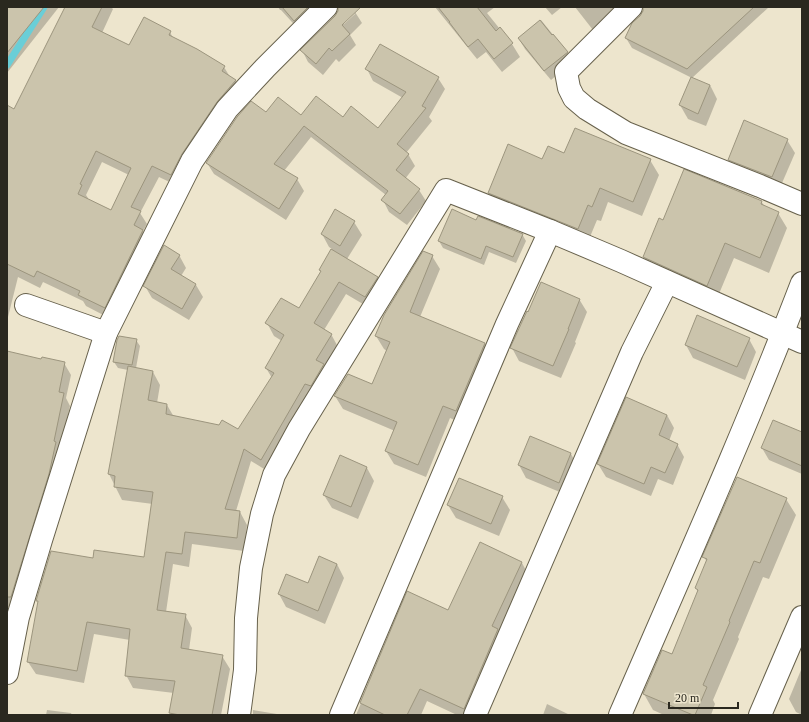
<svg xmlns="http://www.w3.org/2000/svg" width="809" height="722" font-family="Georgia,serif">
  <style>
    .shadow { fill: #0003; fill-rule: evenodd }
    .lines { fill: none; stroke-linecap: round; stroke-linejoin: round }
    .stream { stroke: #6aced7; stroke-width: 7 }
    .building { fill: #cbc4ac; stroke: #9c957e; fill-rule: evenodd }
    .minor-casing { stroke: #67614c; stroke-width: 24 }
    .minor { stroke: #fff; stroke-width: 22 }
  </style>
  <rect width="100%" height="100%" fill="#ede5cd"/>
  <!-- shadow -->
  <g class="shadow">
    <polygon points="7,7 59,7 7,73"/>
    <path d="M66,7H111L113,9L102,33L129,46L170,32L173,38L224,67L230,77L235,80L242,92L178,186L159,177L140,213L147,224L143,231L149,243L111,319L86,306L83,301L43,282L40,288L18,277L7,321V108L15,110ZM102,162L129,175L111,211L87,199L88,198L86,195Z"/>
    <polygon points="278,7 328,7 301,32 281,10 280,10"/>
    <path d="M338,7H351L355,12L362,23L350,35L356,45L339,62L336,59L323,75L308,62L302,50L336,16L339,10V8ZM354,12L355,14L344,24V21Z"/>
    <polygon points="435,7 495,7 487,13 512,44 520,57 502,72 486,52 477,59"/>
    <polygon points="545,7 562,7 552,15"/>
    <polygon points="575,7 643,7 642,8 636,8 593,30"/>
    <polygon points="644,7 769,7 692,78 632,48 626,38 644,11"/>
    <polygon points="541,20 567,52 573,62 551,80 525,49 519,39"/>
    <polygon points="367,69 438,78 445,89 429,117 432,121 406,153 408,154 415,166 405,179 419,190 426,201 407,225 389,212 383,200 386,195 311,137 284,171 297,179 304,191 286,220 214,174 207,163 266,114 301,116 343,118 378,129 403,98 373,81"/>
    <polygon points="710,85 717,99 706,126 688,119 680,105"/>
    <polygon points="787,140 795,153 779,190 736,173 729,160"/>
    <polygon points="565,155 650,160 659,175 642,216 608,202 601,221 597,220 587,244 497,208 489,193"/>
    <polygon points="761,201 765,207 778,213 787,228 769,273 734,258 716,301 653,273 644,257 664,221"/>
    <polygon points="477,221 522,234 526,241 516,263 489,252 484,265 443,248 439,241"/>
    <polygon points="354,222 362,235 347,259 377,277 385,290 373,310 346,294 324,330 331,334 338,347 269,472 251,461 236,511 240,512 247,525 244,551 192,544 189,567 173,564 166,612 185,615 192,628 189,650 222,656 230,669 221,715 172,715 170,713 174,693 133,688 126,675 130,640 94,634 84,683 36,674 28,662 39,604 37,600 94,559 145,558 153,504 122,500 109,474 128,370 118,368 114,362 136,340 140,346 136,368 153,372 160,385 157,403 167,405 174,417 239,431 272,378 266,368 282,341 274,336 267,323 299,310 321,272 320,270 332,249 329,247 322,234"/>
    <polygon points="179,255 186,268 181,276 196,285 203,297 189,320 152,298 145,286"/>
    <polygon points="432,256 440,269 420,317 485,344 492,357 464,424 450,418 426,477 394,464 386,451 395,431 343,409 335,396 373,385 387,351 384,349 376,336"/>
    <polygon points="579,299 587,312 575,342 576,343 561,378 519,361 512,348"/>
    <polygon points="749,339 756,352 745,380 693,358 686,345"/>
    <polygon points="7,352 42,360 64,363 71,375 66,398 70,406 60,452 17,609 7,607"/>
    <polygon points="667,415 674,428 669,441 677,444 684,457 673,485 658,479 651,496 606,477 598,464"/>
    <polygon points="802,433 802,474 769,460 762,448"/>
    <polygon points="571,454 578,467 567,495 526,478 519,465"/>
    <polygon points="367,468 374,481 358,519 332,508 324,495"/>
    <polygon points="502,497 510,510 499,536 456,518 448,505"/>
    <polygon points="786,499 796,515 769,579 763,577 738,637 739,639 713,700 715,704 711,715 664,715 653,710 644,694 672,655 698,592 696,588 707,562 704,557"/>
    <polygon points="522,563 529,576 474,715 457,715 427,701 421,715 356,715 408,593 448,612"/>
    <polygon points="337,564 344,578 325,624 286,607 279,594 287,575 309,584"/>
    <polygon points="801,670 802,670 802,715 796,712 789,699"/>
    <polygon points="547,704 570,715 543,715"/>
    <polygon points="47,710 71,713 72,715 46,715"/>
    <polygon points="253,710 283,715 253,715"/>
  </g>
  <g class="lines">
    <!-- stream -->
    <polyline class="stream" points="7,65 44,7"/>
  </g>
  <!-- building -->
  <g class="building">
    <polygon points="7,7 44,7 7,53"/>
    <path d="M65,7H102L92,27L129,45L144,17L171,31L169,35L197,49L225,66L222,71L236,80L217,102L182,154L171,175L152,166L131,207L141,211L134,225L143,230L105,308L78,295L80,291L37,271L34,277L7,264V105L14,109ZM96,151L131,168L111,210L78,194L82,185L80,184Z"/>
    <polygon points="282,7 308,7 294,21"/>
    <polygon points="338,7 361,7 342,25 350,34 332,51 329,48 316,64 300,50 335,16 338,11"/>
    <polygon points="438,7 477,7 496,31 500,27 513,43 494,59 478,39 468,47 449,22 450,22"/>
    <polygon points="643,7 754,7 687,69 625,38 632,23 640,16 643,11"/>
    <polygon points="540,20 552,35 553,34 568,52 544,71 518,38"/>
    <polygon points="380,44 439,77 422,106 426,108 397,144 409,154 396,170 420,189 400,214 381,200 388,191 304,126 274,164 298,178 279,209 206,163 237,117 251,101 266,112 278,97 301,115 316,96 343,117 351,106 378,128 406,92 365,69"/>
    <polygon points="691,77 710,85 698,114 679,105"/>
    <polygon points="744,120 788,139 772,177 728,160"/>
    <polygon points="575,128 651,159 633,202 600,188 592,207 588,205 578,229 488,193 508,144 542,159 548,146 564,153"/>
    <polygon points="684,169 762,201 761,204 779,212 760,258 725,243 707,286 643,257 659,218 663,220"/>
    <polygon points="335,209 355,221 340,246 321,234"/>
    <polygon points="452,209 476,220 478,216 523,234 513,257 486,246 481,259 438,241"/>
    <polygon points="164,245 180,255 171,269 196,284 182,309 143,286"/>
    <polygon points="331,249 378,277 365,297 339,282 314,323 332,334 316,360 324,364 311,386 305,384 261,460 244,449 225,509 240,511 237,538 185,532 182,554 166,552 157,610 186,614 181,648 223,655 212,715 180,715 169,713 175,681 125,676 130,629 87,622 77,671 27,662 38,601 36,601 51,551 93,558 94,550 144,557 153,492 114,487 115,476 108,474 128,366 153,371 148,400 167,404 166,414 219,425 222,420 238,429 274,373 265,368 284,335 265,323 281,298 299,308 321,271 319,270"/>
    <polygon points="423,251 433,255 410,312 485,343 456,411 443,406 418,465 385,451 397,422 334,396 348,374 372,384 390,342 375,336 384,315"/>
    <polygon points="541,282 580,299 568,329 569,329 553,366 510,348 527,311 528,312"/>
    <polygon points="697,315 750,338 737,367 685,345"/>
    <polygon points="119,336 137,339 132,365 113,362 117,340"/>
    <polygon points="7,351 41,359 42,357 65,362 59,392 64,393 54,441 56,442 49,474 11,597 7,597"/>
    <polygon points="626,397 667,415 659,435 678,444 665,473 651,467 644,484 597,464"/>
    <polygon points="773,420 802,432 802,466 761,448"/>
    <polygon points="530,436 571,453 559,483 518,465"/>
    <polygon points="340,455 367,467 351,507 323,495"/>
    <polygon points="737,477 787,498 760,563 754,561 729,621 730,622 703,685 707,687 695,715 693,715 643,694 662,650 672,654 698,590 695,588 707,559 702,557"/>
    <polygon points="459,478 503,496 491,524 447,505"/>
    <polygon points="480,542 522,562 492,626 498,629 464,709 420,689 407,715 385,715 360,703 407,591 448,610"/>
    <polygon points="319,556 337,564 318,611 278,594 286,574 308,583"/>
  </g>
  <g class="lines">
    <!-- minor casing -->
    <g class="minor-casing">
      <g id="minor">
        <polyline points="631,7 566,72 569,88 574,98 587,109 626,133 760,186 802,204"/>
        <polyline points="26,305 106,333"/>
        <polyline points="7,673 18,617 41,540 106,333 192,161 227,109 265,68 326,7"/>
        <polyline points="239,715 245,670 246,618 251,568 262,514 274,475 299,429 446,190 550,231 621,261 802,342"/>
        <polyline points="341,715 507,324 550,231"/>
        <polyline points="475,715 632,352 667,282"/>
        <path d="M620,715C682,572 746,429 802,283"/>
        <polyline points="760,715 802,617"/>
      </g>
    </g>
    <!-- minor -->
    <use href="#minor" class="minor"/>
  </g>
  <!-- border -->
  <rect width="809" height="722" fill="none" stroke="#2a281f" stroke-width="16"/>
  <!-- scale -->
  <path d="M669 702v6h69v-6" fill="none" stroke="#2a281f" stroke-width="2"/>
  <text x="675" y="702" font-size="12" fill="#2a281f" stroke="#ede5cd" stroke-width="3" paint-order="stroke">20 m</text>
</svg>
